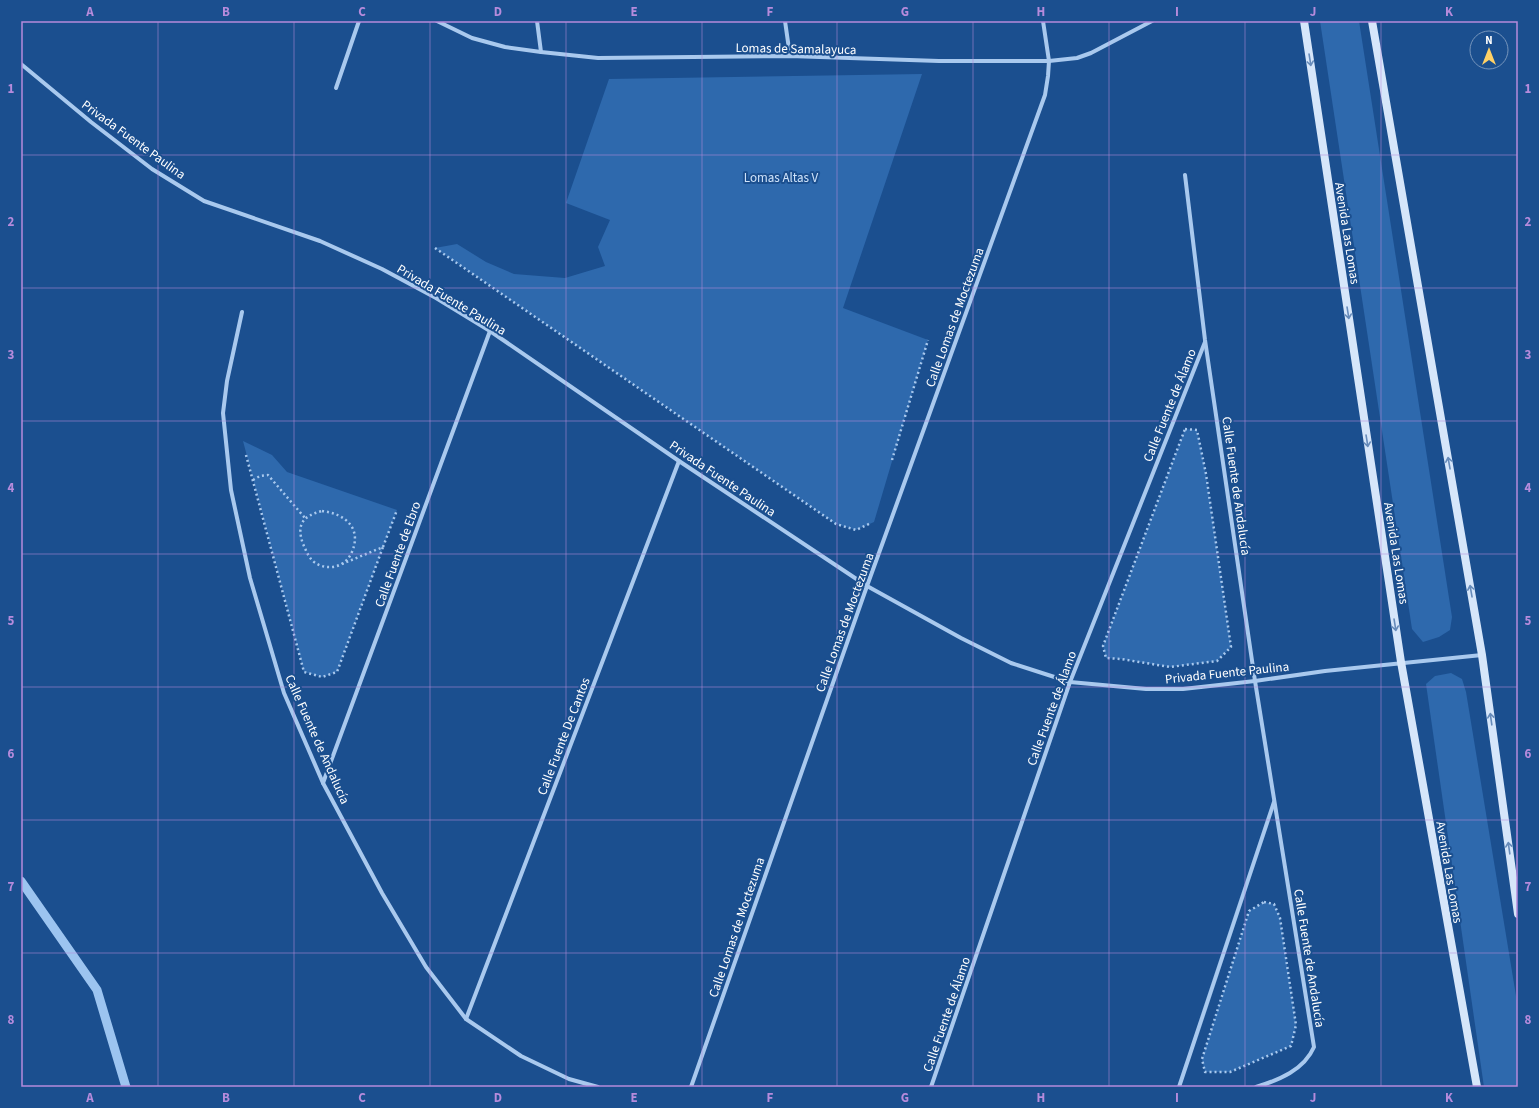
<svg xmlns="http://www.w3.org/2000/svg" width="1539" height="1108" font-family="'Source Sans 3',sans-serif">
  <style>
    .green { fill: #2e69ad }
    .lines { fill: none; stroke-linecap: round; stroke-linejoin: round }
    .stream { stroke: #9cc4f0; stroke-width: 9 }
    .path { stroke: #a9c9ee; stroke-width: 2.5; stroke-dasharray: 2 3; stroke-linecap: butt }
    .minor { stroke: #a9c9ee; stroke-width: 4 }
    .secondary { stroke: #d6e6fa; stroke-width: 8 }
    .oneway { stroke: #668bba }
    .grid { fill: none; stroke: #b68bdc; stroke-width: 1; stroke-opacity: 0.55 }
    .labels { text-anchor: middle; stroke-width: 4; stroke-linejoin: round; paint-order: stroke }
    .street-label { font-size: 13px; fill: #fff; stroke: #1b4f8f }
    .park-label { font-size: 13px; fill: #cfe3fa; stroke: #1b4f8f }
    .neatline { fill: none; stroke: #b68bdc; stroke-width: 1.5 }
    .grid-label { font-size: 13px; text-anchor: middle; font-weight: bold; fill: #b68bdc }
  </style>
  <rect width="100%" height="100%" fill="#1b4f8f"/>
  <!-- green -->
  <g class="green">
    <polygon points="1320,21 1359,21 1452,617 1450,630 1439,637 1423,642 1412,629"/>
    <polygon points="922,74 843,308 928,340 874,522 856,530 836,524 435,248 457,244 486,262 514,274 565,278 605,266 598,247 610,220 566,203 609,79"/>
    <polygon points="1185,429 1197,430 1206,474 1231,647 1217,661 1170,667 1121,659 1106,658 1103,646"/>
    <polygon points="243,441 272,455 287,472 397,510 337,672 322,677 304,672"/>
    <polygon points="1451,673 1462,679 1466,692 1518,1008 1518,1087 1484,1087 1426,684 1435,676"/>
    <polygon points="1264,902 1274,904 1280,918 1296,1025 1291,1046 1230,1072 1205,1072 1202,1059 1249,911"/>
  </g>
  <g class="lines">
    <!-- stream -->
    <polyline class="stream" points="21,881 97,990 126,1087"/>
    <!-- path -->
    <g class="path">
      <polyline points="435,248 836,524 856,530 871,523"/>
      <polygon points="1185,429 1197,430 1206,474 1231,647 1217,661 1170,667 1121,659 1106,658 1103,646"/>
      <polyline points="246,455 304,672 322,677 337,672 383,547 342,564"/>
      <polyline points="892,460 928,340"/>
      <polyline points="253,480 260,476 268,475 305,518"/>
      <path d="M322,511C346,514 363,529 351,554C344,568 326,571 314,562C308,557 306,550 303,544C296,524 303,516 322,511Z"/>
      <polyline points="383,547 397,510"/>
      <polygon points="1264,902 1274,904 1280,918 1296,1025 1291,1046 1230,1072 1205,1072 1202,1059 1249,911"/>
    </g>
    <!-- minor -->
    <g class="minor">
      <polyline points="437,21 472,38 505,47 541,52 598,58 790,56 939,61 1049,61 1077,58 1091,53 1152,21"/>
      <polyline points="537,21 541,52"/>
      <polyline points="785,21 790,56"/>
      <polyline points="21,64 91,122 152,169 204,201 320,241 382,269 436,298 490,331 679,461 867,586 961,638 1011,663 1070,682 1146,689 1183,689 1255,681 1325,671 1482,655"/>
      <polyline points="336,88 359,21"/>
      <path d="M1185,175L1205,340L1255,681L1314,1047C1304,1070 1279,1080 1256,1087"/>
      <polyline points="242,312 227,381 223,413 231,490 250,578 284,693 323,783 382,893 426,967 466,1019 521,1056 569,1079 598,1087"/>
      <polyline points="323,783 490,331"/>
      <polyline points="466,1019 679,461"/>
      <polyline points="691,1087 867,586 1045,95 1048,76 1049,61 1043,21"/>
      <polyline points="931,1087 1070,682 1205,342"/>
      <polyline points="1179,1087 1274,802"/>
    </g>
    <!-- secondary -->
    <g class="secondary">
      <polyline points="1304,21 1401,662 1477,1087"/>
      <polyline points="1372,21 1482,655 1518,914"/>
    </g>
  </g>
  <!-- one-way arrows -->
  <defs><path id="oneway-shaft" d="M-6 0H5M1.5-3L5.5 0L1.5 3" fill="none" stroke-width="1.6" stroke-linecap="round" stroke-linejoin="round"/></defs>
  <g class="oneway">
    <use href="#oneway-shaft" transform="translate(1310 60) rotate(81)"/>
    <use href="#oneway-shaft" transform="translate(1348 313) rotate(81)"/>
    <use href="#oneway-shaft" transform="translate(1367 441) rotate(81)"/>
    <use href="#oneway-shaft" transform="translate(1449 463) rotate(-100)"/>
    <use href="#oneway-shaft" transform="translate(1471 591) rotate(-100)"/>
    <use href="#oneway-shaft" transform="translate(1395 625) rotate(81)"/>
    <use href="#oneway-shaft" transform="translate(1491 719) rotate(-98)"/>
    <use href="#oneway-shaft" transform="translate(1509 848) rotate(-98)"/>
  </g>
  <!-- grid -->
  <path class="grid" d="M158,21V1087M294,21V1087M430,21V1087M566,21V1087M702,21V1087M837,21V1087M973,21V1087M1109,21V1087M1245,21V1087M1381,21V1087M21,155H1518M21,288H1518M21,421H1518M21,554H1518M21,687H1518M21,820H1518M21,953H1518"/>
  <g class="labels">
    <!-- street labels -->
    <g class="street-label">
      <text transform="translate(796 48) rotate(1)" y="5">Lomas de Samalayuca</text>
      <text transform="translate(134 139) rotate(36)" y="5">Privada Fuente Paulina</text>
      <text transform="translate(1348 233) rotate(81)" y="5">Avenida Las Lomas</text>
      <text transform="translate(452 299) rotate(31)" y="5">Privada Fuente Paulina</text>
      <text transform="translate(954 317) rotate(-70)" y="5">Calle Lomas de Moctezuma</text>
      <text transform="translate(1169 405) rotate(-68)" y="5">Calle Fuente de Álamo</text>
      <text transform="translate(723 478) rotate(34)" y="5">Privada Fuente Paulina</text>
      <text transform="translate(1237 486) rotate(82)" y="5">Calle Fuente de Andalucía</text>
      <text transform="translate(1397 553) rotate(81)" y="5">Avenida Las Lomas</text>
      <text transform="translate(397 554) rotate(-70)" y="5">Calle Fuente de Ebro</text>
      <text transform="translate(844 622) rotate(-70)" y="5">Calle Lomas de Moctezuma</text>
      <text transform="translate(1227 672) rotate(-6)" y="5">Privada Fuente Paulina</text>
      <text transform="translate(1051 708) rotate(-70)" y="5">Calle Fuente de Álamo</text>
      <text transform="translate(563 736) rotate(-69)" y="5">Calle Fuente De Cantos</text>
      <text transform="translate(318 739) rotate(66)" y="5">Calle Fuente de Andalucía</text>
      <text transform="translate(1450 872) rotate(80)" y="5">Avenida Las Lomas</text>
      <text transform="translate(736 927) rotate(-71)" y="5">Calle Lomas de Moctezuma</text>
      <text transform="translate(1310 958) rotate(81)" y="5">Calle Fuente de Andalucía</text>
      <text transform="translate(946 1014) rotate(-71)" y="5">Calle Fuente de Álamo</text>
    </g>
    <!-- park labels -->
    <g class="park-label">
      <text x="781" y="182">Lomas Altas V</text>
    </g>
  </g>
  <!-- border -->
  <rect width="1539" height="1108" fill="none" stroke="#1b4f8f" stroke-width="44"/>
  <!-- north arrow -->
  <g transform="translate(1489 50)"><circle r="19" fill="#1b4f8f" stroke="#7695bc"/>
  <path d="M0-3L7 15L0 10L-7 15Z" fill="#ffd166"/>
  <text y="-6" font-size="11" font-weight="bold" text-anchor="middle" fill="#ffffff">N</text>
  </g>
  <rect x="22" y="22" width="1495" height="1064" class="neatline"/>
  <g class="grid-label">
    <text x="90" y="16">A</text>
    <text x="226" y="16">B</text>
    <text x="362" y="16">C</text>
    <text x="498" y="16">D</text>
    <text x="634" y="16">E</text>
    <text x="770" y="16">F</text>
    <text x="905" y="16">G</text>
    <text x="1041" y="16">H</text>
    <text x="1177" y="16">I</text>
    <text x="1313" y="16">J</text>
    <text x="1449" y="16">K</text>
    <text x="11" y="93">1</text>
    <text x="1528" y="93">1</text>
    <text x="11" y="226">2</text>
    <text x="1528" y="226">2</text>
    <text x="11" y="359">3</text>
    <text x="1528" y="359">3</text>
    <text x="11" y="492">4</text>
    <text x="1528" y="492">4</text>
    <text x="11" y="625">5</text>
    <text x="1528" y="625">5</text>
    <text x="11" y="758">6</text>
    <text x="1528" y="758">6</text>
    <text x="11" y="891">7</text>
    <text x="1528" y="891">7</text>
    <text x="11" y="1024">8</text>
    <text x="1528" y="1024">8</text>
    <text x="90" y="1102">A</text>
    <text x="226" y="1102">B</text>
    <text x="362" y="1102">C</text>
    <text x="498" y="1102">D</text>
    <text x="634" y="1102">E</text>
    <text x="770" y="1102">F</text>
    <text x="905" y="1102">G</text>
    <text x="1041" y="1102">H</text>
    <text x="1177" y="1102">I</text>
    <text x="1313" y="1102">J</text>
    <text x="1449" y="1102">K</text>
  </g>
</svg>
